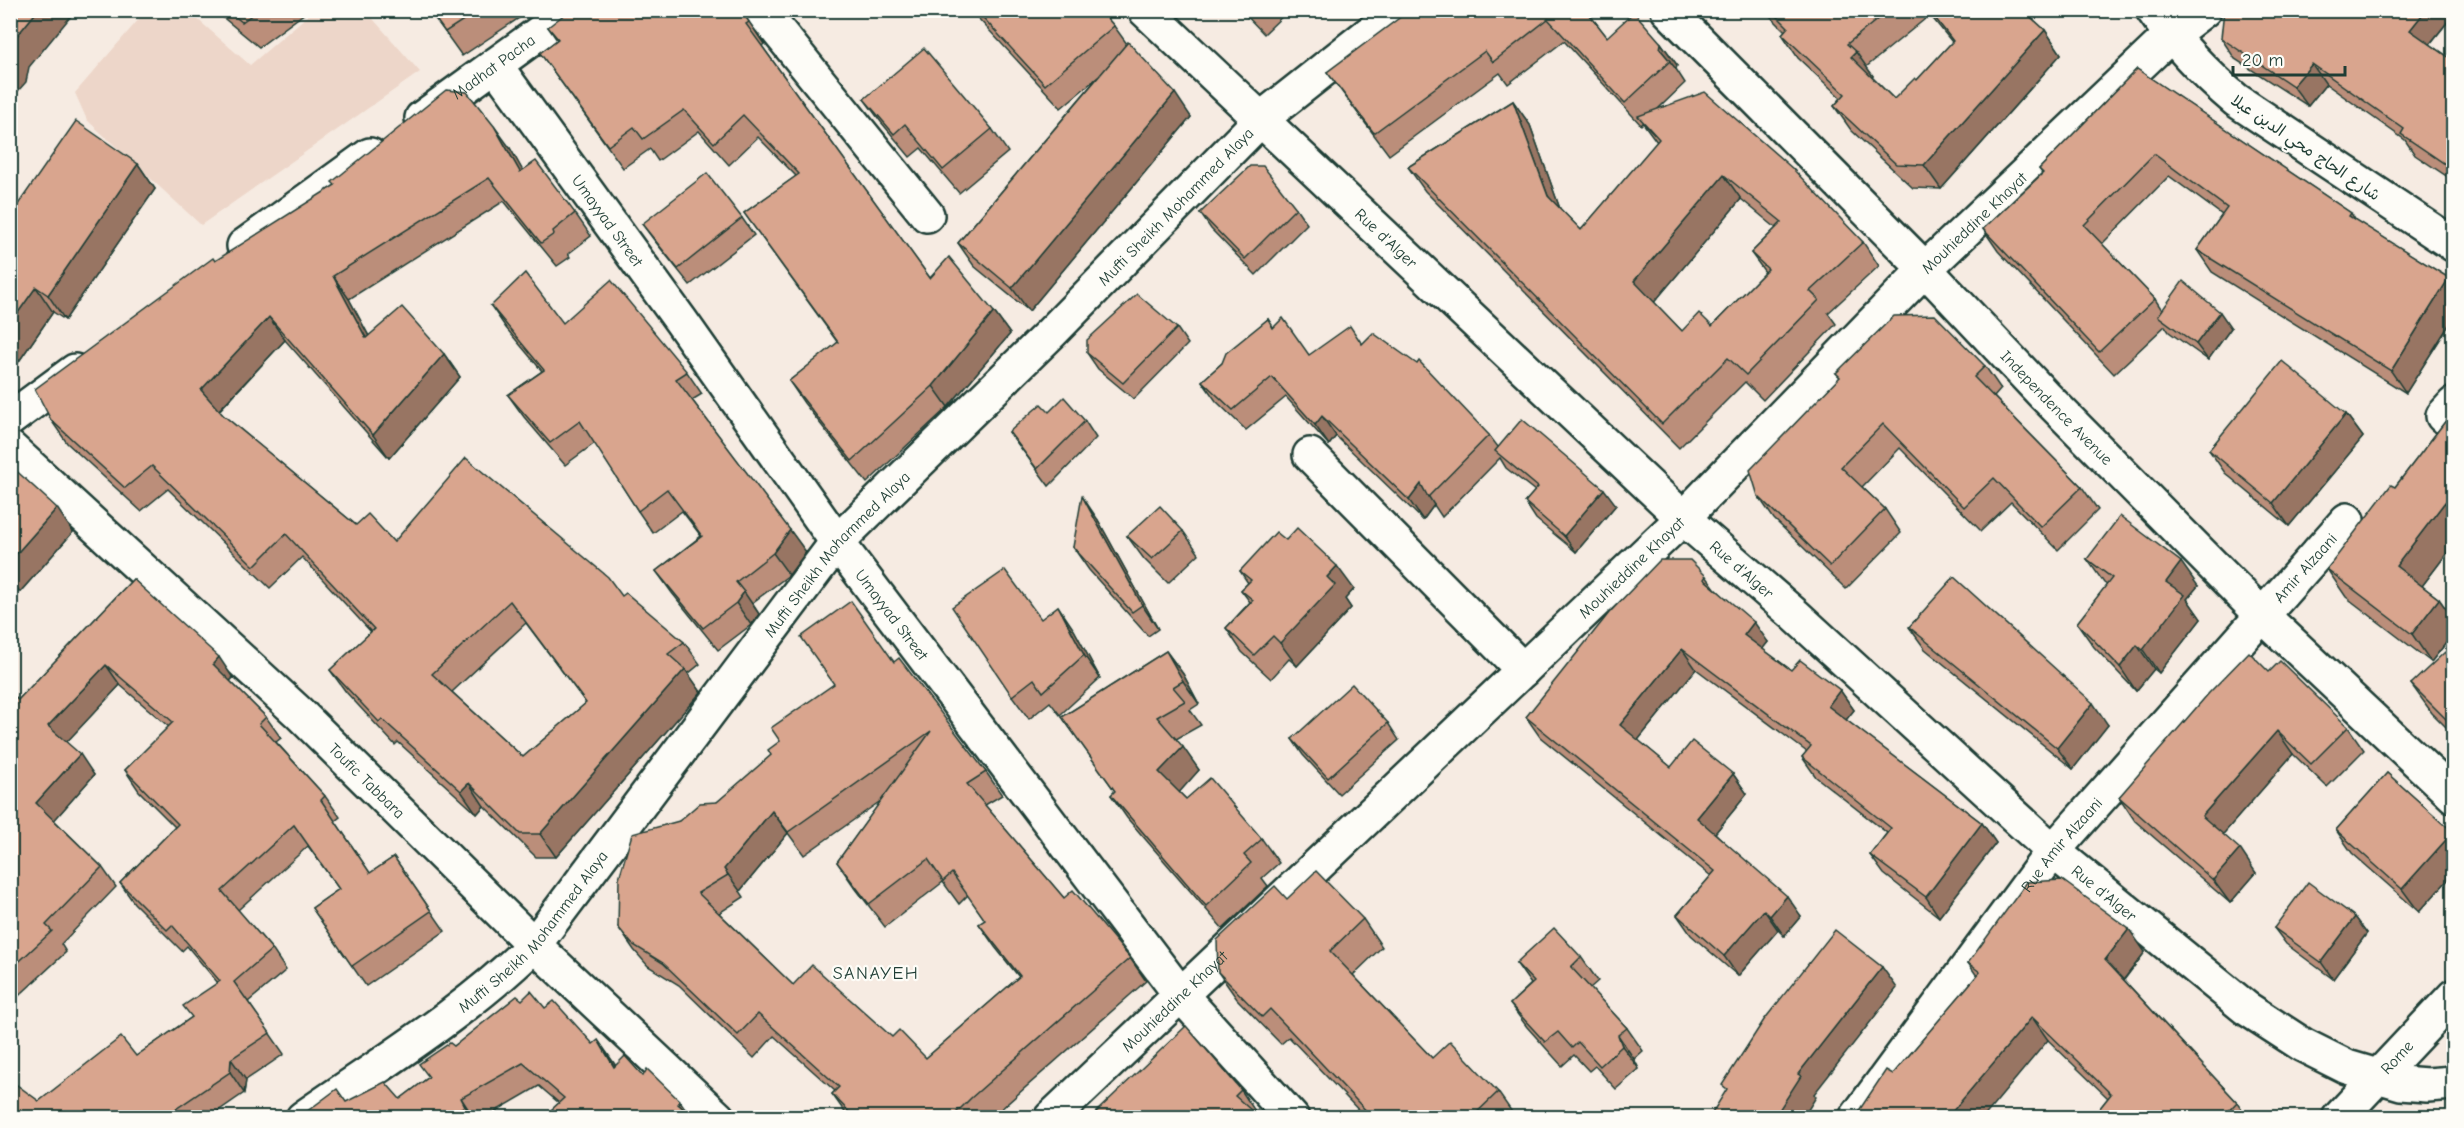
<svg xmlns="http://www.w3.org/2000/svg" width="2464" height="1128" font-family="'Comic Neue','Playpen Sans Arabic',sans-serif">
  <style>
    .built { fill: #edd6c9 }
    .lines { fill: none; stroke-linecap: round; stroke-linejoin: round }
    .street-casing { stroke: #1f3d34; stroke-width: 38 }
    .secondary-casing { stroke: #1f3d34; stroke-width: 38 }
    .street { stroke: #fdfcf7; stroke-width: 33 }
    .secondary { stroke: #fdfcf7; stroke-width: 33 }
    .wall { fill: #bb8e7a; stroke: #1f3d34; stroke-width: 1.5; fill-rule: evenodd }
    .shaded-wall { fill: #987463; stroke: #1f3d34; stroke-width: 1.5 }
    .building { fill: #d9a58e; stroke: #1f3d34; stroke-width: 1.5; fill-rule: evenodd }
    .labels { text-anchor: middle; stroke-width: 4.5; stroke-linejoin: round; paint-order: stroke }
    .street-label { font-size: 16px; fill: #1f3d34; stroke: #fdfcf7 }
    .neighbourhood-label { font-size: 18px; letter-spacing: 1.5px; fill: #1f3d34; stroke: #fdfcf7 }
  </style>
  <rect width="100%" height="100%" fill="#f6ebe2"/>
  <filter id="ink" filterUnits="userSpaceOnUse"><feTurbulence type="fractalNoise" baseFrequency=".0167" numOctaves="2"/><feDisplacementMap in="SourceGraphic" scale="12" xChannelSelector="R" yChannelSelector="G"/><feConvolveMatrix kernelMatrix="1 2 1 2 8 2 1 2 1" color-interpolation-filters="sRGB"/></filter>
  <g filter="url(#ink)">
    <!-- built -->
    <polygon class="built" points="146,11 188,11 250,65 313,11 366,11 420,72 201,225 87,120 75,93"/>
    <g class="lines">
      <!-- street casing -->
      <g class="street-casing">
        <g id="street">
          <polyline points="761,10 927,215"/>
          <path d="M2153,10C2177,45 2204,73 2236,100L2454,245"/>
          <path id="s1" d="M495,65L681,321L837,542L1180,994L1292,1118"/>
          <path id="s2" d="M422,118L571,10"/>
          <polyline points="244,246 370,155"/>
          <polyline points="2443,416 2454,404"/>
          <polyline points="10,419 75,371"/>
          <path id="s3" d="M10,448L298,712L534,945L718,1118"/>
          <polyline points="1310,455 1523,670"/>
          <path id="s4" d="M303,1118C382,1063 466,1012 534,945L837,542L1051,333L1261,119L1399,10"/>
          <path id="s5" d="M1051,1118L1683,518L1925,269L2170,36L2204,10"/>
          <path id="s6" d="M1856,1118L2053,851L2347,520"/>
        </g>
      </g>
      <!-- secondary casing -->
      <g class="secondary-casing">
        <g id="secondary">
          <path id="s7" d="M1145,10L1683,518L1795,615L2053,851L2246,1008L2303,1045L2347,1067L2401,1083L2427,1085L2454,1083"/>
          <path id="s8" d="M1668,10L1925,269L2044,395L2263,616L2454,796"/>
          <path id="s9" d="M2339,1118L2454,996"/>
        </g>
      </g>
      <!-- street -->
      <use href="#street" class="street"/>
      <!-- secondary -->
      <use href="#secondary" class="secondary"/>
    </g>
    <!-- wall -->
    <g class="wall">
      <polygon points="214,10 309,10 259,47"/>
      <polygon points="429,10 531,10 462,56"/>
      <polygon points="741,10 764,44 762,46 930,278 994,312 1010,334 948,407 867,483 804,403 789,381 838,343 744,213 796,176 758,137 729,165 699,131 658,161 650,149 623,168 540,53 557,40 548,27"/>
      <polygon points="972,10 1100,10 1114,26 1127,44 1191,117 1029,311 974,266 958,243 1098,77 1061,108 977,17"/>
      <polygon points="1241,10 1289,10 1264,34"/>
      <path d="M1586,10L1607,37L1661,43L1677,65L1676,69L1685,83L1658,109L1863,242L1879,266L1828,313L1836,324L1763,400L1745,382L1679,448L1425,191L1408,167L1513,101L1530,125L1560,209L1581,230L1657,142L1643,123L1641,125L1564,41L1508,84L1500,73L1389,155L1327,72ZM1741,199L1776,228L1751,253L1765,272L1712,326L1682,331L1654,302Z"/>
      <path d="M1764,10H2023L2045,30L2061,54L1941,189L1913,188L1851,130L1834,106L1841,98L1798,58L1782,34L1785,31ZM1930,15L1952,42L1917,80L1894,99L1872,77L1873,76L1866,67Z"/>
      <polygon points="2454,10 2454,14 2430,44 2454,61 2454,181 2415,155 2405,140 2326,84 2308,106 2235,59 2221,38"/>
      <polygon points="2137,69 2351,213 2356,221 2449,278 2454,284 2454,317 2406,393 2212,272 2197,250 2222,215 2169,176 2102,244 2155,299 2162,310 2231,328 2208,360 2169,332 2165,326 2114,374 1998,251 1983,229 2042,173 2039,169"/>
      <polygon points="864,99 992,129 1008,152 959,193 921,148 910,157 881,122"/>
      <path d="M510,148L522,170L575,213L591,236L568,254L570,257L557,266L504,201L349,299L369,336L444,354L460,377L389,458L285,340L219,411L223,415L356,525L394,542L622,596L684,642L700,664L688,674L701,692L556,857H536L484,806L477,814L398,742L395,745L346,692L330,670L371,632L302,557L270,588L168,489L141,511L67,443L51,420L215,261ZM526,623L586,703L523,757L452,692Z"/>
      <polygon points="138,164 155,189 65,320 53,312 13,370 10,368 10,216"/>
      <polygon points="1296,208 1307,224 1256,275 1211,229 1200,213"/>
      <polygon points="742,218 754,235 690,285 654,240 642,224"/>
      <polygon points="491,306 563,323 687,372 702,394 692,400 806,552 789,575 752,603 759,614 751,625 718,650 672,593 656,571 701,536 682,511 653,533 638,511 595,443 565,465 524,417 508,395 542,371 506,328"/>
      <polygon points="1268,319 1274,328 1309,355 1362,343 1489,435 1498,447 1616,505 1576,552 1536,519 1525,502 1535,491 1506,468 1500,458 1442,517 1434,505 1423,520 1336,436 1329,445 1286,397 1246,430 1216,401 1202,381 1222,363"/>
      <polygon points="1177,328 1188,344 1134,399 1098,369 1087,353"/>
      <polygon points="1985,366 2001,389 1994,397 2082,487 2098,510 2058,550 2011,502 1981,531 1900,448 1862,487 1885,509 1901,533 1846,589 1774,519 1758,496 1840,377 1836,373"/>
      <polygon points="2454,410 2454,544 2422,586 2439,599 2454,620 2454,633 2431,662 2346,597 2327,569 2395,487"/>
      <polygon points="1049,412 1085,421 1096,438 1049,486 1009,432"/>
      <polygon points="2346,414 2363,437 2289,526 2225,473 2209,450"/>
      <polygon points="10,465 73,532 20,592 10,585"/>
      <polygon points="1098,520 1158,629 1148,636 1089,570 1073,547"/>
      <polygon points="1183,531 1199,554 1168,583 1144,559 1127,536"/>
      <polygon points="1286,540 1354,589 1345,599 1351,608 1297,666 1289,659 1271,679 1242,652 1226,628 1250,602 1241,590 1248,583 1240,571"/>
      <polygon points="2087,559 2198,586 2187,599 2201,619 2159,673 2154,669 2136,691 2094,647 2077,623 2107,585 2104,583"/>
      <polygon points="1706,576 1715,588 1768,642 1762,649 1791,670 1840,690 1854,710 1846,720 1982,823 1996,843 1939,917 1884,874 1870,855 1887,833 1816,777 1802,757 1807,752 1696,669 1638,740 1671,767 1733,774 1747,794 1715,833 1801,916 1784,936 1778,930 1738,976 1691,935 1677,915 1711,876 1540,737 1526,717"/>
      <polygon points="133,579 233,678 230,681 266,717 281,738 276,742 325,796 340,817 335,821 370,873 394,857 445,931 366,986 312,908 339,889 308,846 238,910 272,949 286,970 248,1002 284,1054 246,1080 244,1093 208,1118 10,1118 39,1101 136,1056 192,1017 218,983 187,946 182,951 134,903 120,883 175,827 139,791 125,770 169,727 120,685 66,742 94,775 54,820 102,867 116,887 61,944 66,952 10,1004 10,693 18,700"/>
      <polygon points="1041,619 1074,630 1100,678 1060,715 1050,702 1029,719 1012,696"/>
      <polygon points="1909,627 2108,725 2073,769 1925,649"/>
      <polygon points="1166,651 1183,674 1199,704 1190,710 1201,725 1176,739 1199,770 1179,792 1186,799 1262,839 1279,863 1262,878 1268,886 1223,929 1127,818 1111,795 1115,791 1062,717"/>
      <polygon points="2454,661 2454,735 2432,713 2411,684"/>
      <path d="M894,662L986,772L1002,795L985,805L1064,898L1130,958L1146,981L991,1118H849L832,1094L835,1091L774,1036L754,1058L679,985L648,966L634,950L618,927L679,821L717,802ZM882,800L837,862L853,885L885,927L943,882L959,904L968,895L985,920L979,924L995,947L1019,977L926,1058L892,1037L793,985L719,913L744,897L740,891L788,833L804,855Z"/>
      <polygon points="2269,672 2348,727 2364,750 2327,787 2293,754 2223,834 2256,873 2230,903 2135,821 2119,797"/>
      <polygon points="1388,723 1399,740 1339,794 1303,755 1292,739"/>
      <polygon points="2387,773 2454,833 2454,873 2419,912 2352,853 2336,830"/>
      <polygon points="1287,899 1363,919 1382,947 1353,975 1432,1058 1498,1092 1516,1118 1366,1118 1289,1037 1281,1044 1237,999 1218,972"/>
      <polygon points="2355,917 2367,933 2333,979 2286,944 2274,928"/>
      <polygon points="2145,952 2124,980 2237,1102 2248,1118 2092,1118 2108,1098 2048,1040 1893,1074 1977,976 1968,963"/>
      <polygon points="1581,957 1598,981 1590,988 1627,1028 1643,1051 1634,1059 1639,1069 1616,1089 1595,1066 1589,1071 1574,1055 1562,1066 1527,1027 1510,1004 1531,984 1516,963"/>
      <polygon points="522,1000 545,1008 593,1044 615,1066 643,1076 694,1118 553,1118 549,1112 559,1103 539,1086 484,1118 298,1118 346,1102 400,1099 429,1077 454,1046"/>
      <polygon points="1241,1090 1255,1111 1254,1113 1098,1115 1096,1112"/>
    </g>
    <!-- shaded-wall -->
    <g class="shaded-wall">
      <polygon points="38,10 76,10 29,67 26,82 10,100 11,43"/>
      <polygon points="2426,10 2454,10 2454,14 2424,51 2410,30"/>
      <polygon points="2045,30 2061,54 1941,189 1924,165"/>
      <polygon points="1661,43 1677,65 1676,69 1660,49"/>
      <polygon points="1856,52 1873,76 1868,81 1851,57"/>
      <polygon points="2312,64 2326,84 2308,106 2293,86"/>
      <polygon points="1175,93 1191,117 1029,311 1012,288"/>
      <polygon points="1513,101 1530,125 1564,220 1548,196"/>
      <polygon points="494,126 510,148 536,194 520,172"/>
      <polygon points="138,164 155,189 65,320 48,295"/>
      <polygon points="1724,175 1741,199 1651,306 1634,281"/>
      <polygon points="333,276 349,299 382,361 366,338"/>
      <polygon points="2449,278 2454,284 2454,317 2406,393 2391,371"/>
      <polygon points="36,287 53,312 13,370 10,367 10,324"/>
      <polygon points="994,312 1010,334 948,407 933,386"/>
      <polygon points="2220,312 2231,328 2208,360 2196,344"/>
      <polygon points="269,317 285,340 217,412 201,390"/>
      <polygon points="444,354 460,377 389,458 373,435"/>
      <polygon points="2346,414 2363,437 2289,526 2273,503"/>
      <polygon points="1322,416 1336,436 1329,445 1315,425"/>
      <polygon points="1421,484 1434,505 1423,520 1409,500"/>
      <polygon points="1604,489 1616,505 1576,552 1564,536"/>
      <polygon points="1082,496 1098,520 1158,629 1142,605"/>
      <polygon points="2445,502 2454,514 2454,544 2416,594 2396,566"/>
      <polygon points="57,508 73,532 20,592 10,578 10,561"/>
      <polygon points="790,530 806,552 789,575 773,553"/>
      <polygon points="2181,562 2198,586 2187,599 2201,619 2159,673 2143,650 2166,582"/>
      <polygon points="1337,566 1354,589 1345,599 1351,608 1297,666 1280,643 1327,577"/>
      <polygon points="744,592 759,614 751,625 736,603"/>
      <polygon points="2439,599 2454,620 2454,633 2431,662 2412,634"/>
      <polygon points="1058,606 1074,630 1100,678 1084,655"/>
      <polygon points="1754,622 1768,642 1758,655 1744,635"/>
      <polygon points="2137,645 2154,669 2136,691 2120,667"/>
      <polygon points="1682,649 1696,669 1634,745 1620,725"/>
      <polygon points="1166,651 1183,674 1199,704 1183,681"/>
      <polygon points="219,657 233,678 227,684 213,664"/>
      <polygon points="106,665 120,685 62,747 48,726"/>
      <polygon points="685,669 701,692 556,857 540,834"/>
      <polygon points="1840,690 1854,710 1842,725 1828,706"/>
      <polygon points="2093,703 2108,725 2073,769 2057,748"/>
      <polygon points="2277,731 2293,754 2218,840 2202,816"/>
      <polygon points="1183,747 1199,770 1176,796 1159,772"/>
      <polygon points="80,754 94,775 51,824 36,803"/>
      <polygon points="1733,774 1747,794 1711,838 1697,818"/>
      <polygon points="469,783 484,806 477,814 461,791"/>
      <polygon points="772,811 788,833 740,891 724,869"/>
      <polygon points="1982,823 1996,843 1939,917 1926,897"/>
      <polygon points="2453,832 2454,873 2419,912 2402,889"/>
      <polygon points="2240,849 2256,873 2230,903 2213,880"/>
      <polygon points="1787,896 1801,916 1784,936 1770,916"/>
      <polygon points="1764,910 1778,930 1738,976 1724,956"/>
      <polygon points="2355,917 2367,933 2333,979 2321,962"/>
      <polygon points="2129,929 2145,952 2121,983 2105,960"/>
      <polygon points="1882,967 1897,988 1814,1094 1816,1097 1803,1118 1774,1118 1798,1074"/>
      <polygon points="2032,1017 2048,1040 1983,1118 1954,1118 1951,1113"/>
      <polygon points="1618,1035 1634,1059 1639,1069 1622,1046"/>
      <polygon points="598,1040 614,1063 630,1090 614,1067"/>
      <polygon points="231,1059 246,1080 244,1093 230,1072"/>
      <polygon points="461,1098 474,1118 473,1118 465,1106"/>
      <polygon points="680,1101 692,1118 678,1104"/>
    </g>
    <!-- building -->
    <g class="building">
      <polygon points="10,10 38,10 11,43 10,47"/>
      <polygon points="227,10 258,10 242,22"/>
      <polygon points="429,10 479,10 445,32"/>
      <polygon points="570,10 741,10 749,22 746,24 930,278 949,257 994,312 933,386 852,461 789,381 838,342 744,213 799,174 743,115 714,143 684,110 643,139 634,127 608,146 540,53 558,39 548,27"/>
      <polygon points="976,10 1100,10 1114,26 1045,85"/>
      <polygon points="1410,10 1586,10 1607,37 1634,12 1661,43 1660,49 1670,61 1625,103 1548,19 1493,62 1485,51 1374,133 1327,72"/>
      <polygon points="1771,10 1889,10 1847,44 1856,52 1851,57 1894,99 1915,78 1917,80 1953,41 1929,10 2023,10 2045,30 1924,165 1896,164 1834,106 1845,94 1782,34 1788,27"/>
      <polygon points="2224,10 2426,10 2410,30 2454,61 2454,170 2401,134 2404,129 2312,64 2293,86 2221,38"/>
      <polygon points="1128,42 1175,93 1012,288 958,243"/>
      <polygon points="924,48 992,129 943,170 905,124 894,134 864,99"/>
      <polygon points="2137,69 2351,213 2349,216 2449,278 2391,371 2197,250 2227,208 2154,154 2084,225 2155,299 2099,352 1983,229 2043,173 2039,169"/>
      <path d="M446,90L467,92L494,126L520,172L536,161L575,213L553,231L554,234L541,243L489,178L333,276L366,338L402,307L444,354L373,435L269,317L201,390L223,415L356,525L368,514L394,542L466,458L608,577L622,596L626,593L684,642L668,654L685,669L540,834H520L469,783L461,791L382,719L379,722L330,670L374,629L286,534L254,566L152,466L125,488L51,420L35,389L213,258L215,261L335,185L332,182ZM510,601L586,703L523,757L432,674Z"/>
      <path d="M1705,92L1793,169L1863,242L1810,291L1819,300L1746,375L1728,358L1662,424L1408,167L1513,101L1548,196L1581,230L1659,139L1638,116ZM1724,175L1782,222L1751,253L1768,269L1712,326L1699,313L1682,331L1634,281Z"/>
      <polygon points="76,121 138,164 48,295 36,287 10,324 10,216"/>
      <polygon points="1250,166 1263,166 1296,208 1245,259 1200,213"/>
      <polygon points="707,173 742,218 678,269 642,224"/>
      <polygon points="525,273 563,323 611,280 687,372 676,379 790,530 773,553 736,582 744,592 736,603 703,628 656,571 702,536 667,489 638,511 580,421 550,443 508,395 544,370 491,306"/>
      <polygon points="2183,281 2220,312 2196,344 2158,316"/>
      <polygon points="1137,294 1177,328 1123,383 1087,353 1087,340"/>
      <polygon points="1935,315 1985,366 1974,377 2082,487 2041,527 1994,478 1964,507 1883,424 1841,467 1885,509 1830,566 1758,496 1750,470 1840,377 1836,373 1894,316"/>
      <polygon points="1283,318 1309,355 1350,326 1362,344 1373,333 1417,364 1419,361 1489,435 1428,497 1421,484 1409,500 1322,416 1315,425 1272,377 1233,410 1202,381 1222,363 1226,353 1268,319 1273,328"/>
      <polygon points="2282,361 2346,414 2273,503 2209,450"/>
      <polygon points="1064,397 1085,421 1037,469 1009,432 1041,404 1049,412"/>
      <polygon points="2454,410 2454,508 2445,502 2396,566 2439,599 2412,634 2327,569 2391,485 2395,487"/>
      <polygon points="1522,419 1604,489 1564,536 1525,502 1538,487 1495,451"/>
      <polygon points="10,465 57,508 10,561"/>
      <polygon points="1082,496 1142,605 1132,612 1073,547"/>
      <polygon points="1160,506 1183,531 1152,559 1127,536"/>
      <polygon points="2120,516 2181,562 2166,582 2185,595 2143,650 2137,645 2120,667 2077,623 2112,578 2087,559"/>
      <polygon points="1297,528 1337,566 1327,577 1335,585 1280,643 1273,636 1254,655 1226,628 1253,600 1241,590 1251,580 1240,571 1276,532 1286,540"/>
      <polygon points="1660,560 1690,560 1706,576 1704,579 1754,622 1744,635 1791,670 1800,660 1840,690 1828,706 1982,823 1926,897 1870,855 1891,828 1802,757 1811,746 1682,649 1620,725 1671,767 1692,741 1733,774 1697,818 1787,896 1770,916 1764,910 1724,956 1677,915 1715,871 1526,717 1609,613"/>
      <polygon points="1005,570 1041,619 1058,606 1084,655 1043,692 1034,679 1012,696 952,607"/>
      <polygon points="1954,577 2093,703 2057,748 1909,627"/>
      <polygon points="133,579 219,657 213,664 266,717 259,724 325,796 321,800 370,873 394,857 431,911 352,966 312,908 339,889 294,825 222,891 272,949 234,982 270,1033 231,1059 230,1072 176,1109 183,1118 10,1118 10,1080 39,1101 121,1037 136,1056 192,1017 183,1006 220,981 172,925 167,930 120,883 178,824 125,770 173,722 106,665 48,726 80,754 36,803 102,867 46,925 52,931 10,970 10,693 18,700"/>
      <path d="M851,601L894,662L899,658L986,772L967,784L1064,898L1073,890L1130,958L971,1098L951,1118H855L832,1094L839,1087L758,1014L738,1035L663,963L632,944L618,927L619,878L632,834L679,821L700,803L717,802L771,755L768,750L780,741L771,728L834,684L801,637ZM931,731L837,862L869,904L928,859L943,881L952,873L985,920L979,924L1020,976L926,1058L899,1030L892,1037L812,965L793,985L698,893L728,875L724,869L772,811L788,832Z"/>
      <polygon points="1166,651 1183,681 1173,687 1185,701 1157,717 1183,747 1159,772 1186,799 1210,778 1262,839 1244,855 1251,863 1206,906 1111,795 1115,791 1062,717"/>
      <polygon points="2249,652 2269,672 2280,661 2348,727 2311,764 2277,731 2202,816 2240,849 2213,880 2119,797 2209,693"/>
      <polygon points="2445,652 2454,661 2454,727 2411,684"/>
      <polygon points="1352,684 1388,723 1328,778 1292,739"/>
      <polygon points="2387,773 2453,832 2402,889 2336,830"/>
      <polygon points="1316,871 1363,919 1330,951 1432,1058 1450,1041 1498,1092 1471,1118 1373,1118 1270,1009 1262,1017 1218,972 1217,940 1275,886 1287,899"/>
      <polygon points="2062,880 2129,929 2105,960 2237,1102 2222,1118 2092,1118 2111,1094 2032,1017 1951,1113 1958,1118 1854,1118 1886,1070 1893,1074 1980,972 1968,963 2027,882"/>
      <polygon points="2308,882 2355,917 2321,962 2274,928"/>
      <polygon points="1554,928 1581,957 1571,967 1627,1028 1618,1035 1622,1046 1600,1066 1578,1042 1572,1048 1558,1032 1545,1042 1510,1004 1534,982 1516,963"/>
      <polygon points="1835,930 1882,967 1798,1074 1801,1076 1774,1118 1709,1118 1727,1089 1722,1085 1764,1020"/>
      <polygon points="531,991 545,1008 554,1001 593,1044 598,1040 614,1067 625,1056 643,1076 647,1069 680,1101 678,1104 694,1118 556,1118 549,1112 564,1098 523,1063 461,1098 465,1106 443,1118 298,1118 337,1089 346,1102 385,1082 400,1099 429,1077 419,1064 450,1043 454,1046 517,996 522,1000"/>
      <polygon points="1186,1026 1241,1090 1235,1096 1260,1118 1096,1118 1099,1115 1096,1112"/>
    </g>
  </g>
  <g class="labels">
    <!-- street labels -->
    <g class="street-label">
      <text dy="6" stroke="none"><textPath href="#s2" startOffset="88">Madhat Pacha</textPath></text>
      <text transform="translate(2306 147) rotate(34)" y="6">شارع الحاج محي الدين عبلا</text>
      <text dy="6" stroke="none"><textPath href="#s4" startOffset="1270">Mufti Sheikh Mohammed Alaya</textPath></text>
      <text dy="6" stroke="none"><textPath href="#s1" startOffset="192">Umayyad Street</textPath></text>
      <text dy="6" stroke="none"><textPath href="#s5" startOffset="1286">Mouhieddine Khayat</textPath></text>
      <text dy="6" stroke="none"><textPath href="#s7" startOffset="332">Rue d'Alger</textPath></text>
      <text dy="6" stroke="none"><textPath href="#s8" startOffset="556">Independence Avenue</textPath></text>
      <text dy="6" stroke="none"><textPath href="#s4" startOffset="784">Mufti Sheikh Mohammed Alaya</textPath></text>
      <text dy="6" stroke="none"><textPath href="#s5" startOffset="800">Mouhieddine Khayat</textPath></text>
      <text dy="6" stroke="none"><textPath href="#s6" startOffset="711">Amir Alzaani</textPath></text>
      <text dy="6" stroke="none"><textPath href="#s7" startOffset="818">Rue d'Alger</textPath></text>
      <text dy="6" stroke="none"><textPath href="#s1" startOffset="678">Umayyad Street</textPath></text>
      <text dy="6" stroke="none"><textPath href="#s3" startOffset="488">Toufic Tabbara</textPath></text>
      <text dy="6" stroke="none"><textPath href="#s6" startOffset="342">Rue Amir Alzaani</textPath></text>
      <text dy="6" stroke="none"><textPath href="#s7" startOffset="1304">Rue d'Alger</textPath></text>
      <text dy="6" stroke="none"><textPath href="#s4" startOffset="298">Mufti Sheikh Mohammed Alaya</textPath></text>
      <text dy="6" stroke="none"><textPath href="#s5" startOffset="170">Mouhieddine Khayat</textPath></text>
      <text dy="6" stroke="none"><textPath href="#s9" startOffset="84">Rome</textPath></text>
    </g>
    <!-- neighbourhood labels -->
    <g class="neighbourhood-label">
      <text x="876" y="979">SANAYEH</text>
    </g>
  </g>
  <!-- margin -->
  <rect width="2464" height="1128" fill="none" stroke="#fdfcf7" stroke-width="36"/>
  <rect x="18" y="18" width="2428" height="1092" fill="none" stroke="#1f3d34" stroke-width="2" filter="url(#ink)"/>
  <!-- scale -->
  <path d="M2233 66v9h112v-9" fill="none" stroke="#1f3d34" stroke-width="3"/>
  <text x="2242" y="66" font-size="18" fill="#1f3d34" stroke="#fdfcf7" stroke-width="4.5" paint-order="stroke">20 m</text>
</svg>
